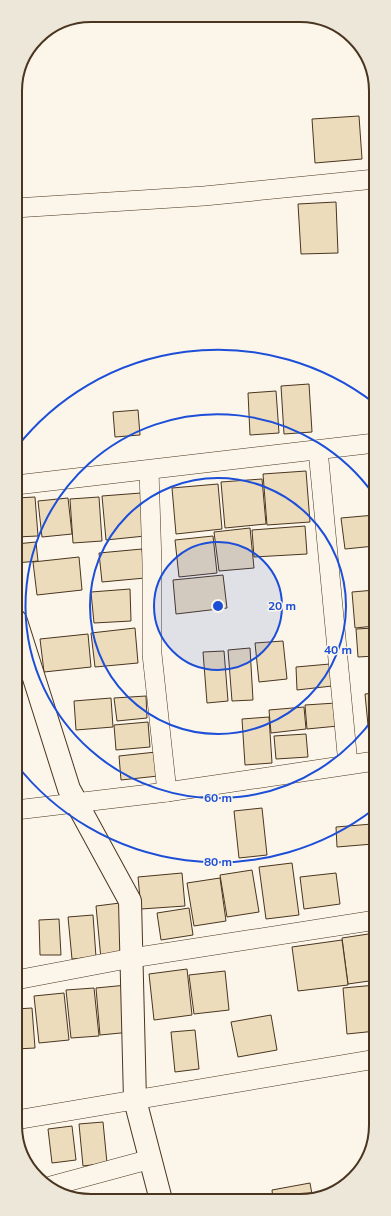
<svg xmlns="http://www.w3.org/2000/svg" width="391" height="1216" font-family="'Nunito Sans',sans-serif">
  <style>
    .building { fill: #ecdcbc; stroke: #4a3520 }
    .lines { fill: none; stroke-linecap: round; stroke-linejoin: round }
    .minor-casing { stroke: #4a3520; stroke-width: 20 }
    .tertiary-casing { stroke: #4a3520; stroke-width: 24 }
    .minor { stroke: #fbf6e9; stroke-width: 19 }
    .tertiary { stroke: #fbf6e9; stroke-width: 22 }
    .ring { fill: none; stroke: #1d4ed8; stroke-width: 2 }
    .rim { fill: none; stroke: #4a3520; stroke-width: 2 }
    .centre { fill: #1d4ed8; stroke: #fbf6e9; stroke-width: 2 }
    .ring-label { font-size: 12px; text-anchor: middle; font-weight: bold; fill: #1d4ed8; stroke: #fbf6e9; stroke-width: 3; stroke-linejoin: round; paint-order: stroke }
  </style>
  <rect width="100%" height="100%" fill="#fbf6e9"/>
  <!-- building -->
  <g class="building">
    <polygon points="359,116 362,159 315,163 312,119"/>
    <polygon points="370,199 375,199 375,247"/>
    <polygon points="336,202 338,253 301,254 298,204"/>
    <polygon points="309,384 312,432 284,434 281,386"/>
    <polygon points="276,391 279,433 250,435 248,393"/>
    <polygon points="138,410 140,435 115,437 113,412"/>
    <polygon points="306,471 310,522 267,525 263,474"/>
    <polygon points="262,479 266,524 225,528 221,482"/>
    <polygon points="218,484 222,529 176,534 172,488"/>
    <polygon points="141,493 145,536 106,540 102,496"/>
    <polygon points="35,497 38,536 16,537 16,498"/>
    <polygon points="99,497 102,541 73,543 70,499"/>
    <polygon points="68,498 72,534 42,537 38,501"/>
    <polygon points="375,515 375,546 345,549 341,518"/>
    <polygon points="305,526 307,554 254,557 252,530"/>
    <polygon points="250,528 254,568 219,571 214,532"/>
    <polygon points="213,536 217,573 179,577 175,540"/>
    <polygon points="36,542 38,561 16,563 16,544"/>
    <polygon points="142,549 145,578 102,582 99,553"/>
    <polygon points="79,557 82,590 37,595 33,562"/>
    <polygon points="223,575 227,608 176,614 173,580"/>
    <polygon points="130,589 131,621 94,623 91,592"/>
    <polygon points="375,590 375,626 355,628 352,592"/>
    <polygon points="135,628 138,663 95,667 91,633"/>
    <polygon points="375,628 375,656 358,657 356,629"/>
    <polygon points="88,634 91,667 44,672 40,639"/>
    <polygon points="283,641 287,679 259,682 255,643"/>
    <polygon points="250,648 253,700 232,701 228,650"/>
    <polygon points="224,651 228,701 207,703 203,652"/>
    <polygon points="330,664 332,686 297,690 296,667"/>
    <polygon points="375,693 375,745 370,746 365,694"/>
    <polygon points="146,696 147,718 117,721 114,698"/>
    <polygon points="111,698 113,727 76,730 74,701"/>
    <polygon points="336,703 338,726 307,729 305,705"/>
    <polygon points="304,707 306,729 271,733 269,710"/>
    <polygon points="269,717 272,763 245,765 242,719"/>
    <polygon points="148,722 150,747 116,750 114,725"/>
    <polygon points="306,734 308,757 276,759 274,736"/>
    <polygon points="156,752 158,776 121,780 119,756"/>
    <polygon points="262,808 267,855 239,858 234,811"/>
    <polygon points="372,824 373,844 337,847 336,827"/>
    <polygon points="292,863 299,915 266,919 259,867"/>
    <polygon points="252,870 259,912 227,917 220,875"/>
    <polygon points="182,873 185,906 141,909 138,877"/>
    <polygon points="336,873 340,904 304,909 300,877"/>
    <polygon points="220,878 226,921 194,926 187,883"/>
    <polygon points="120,903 126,956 101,959 96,906"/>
    <polygon points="189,908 193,935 161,940 157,913"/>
    <polygon points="93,915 96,957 72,959 68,917"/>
    <polygon points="59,919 61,955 40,955 39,920"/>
    <polygon points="375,933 376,980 348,984 342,938"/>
    <polygon points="342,940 348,985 298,991 292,947"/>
    <polygon points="16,941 19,962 16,963"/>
    <polygon points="187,969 192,1015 154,1020 149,974"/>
    <polygon points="225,971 229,1010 194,1014 189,975"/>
    <polygon points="127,985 131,1032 100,1035 96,988"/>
    <polygon points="376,985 376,1031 347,1034 343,988"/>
    <polygon points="94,988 99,1036 71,1038 66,990"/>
    <polygon points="64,993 69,1040 39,1043 34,996"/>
    <polygon points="32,1008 35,1048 16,1049 16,1009"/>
    <polygon points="271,1015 277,1050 238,1057 231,1022"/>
    <polygon points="195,1030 199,1069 175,1072 171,1032"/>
    <polygon points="103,1122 107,1163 83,1166 79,1124"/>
    <polygon points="72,1126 76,1160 52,1163 48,1129"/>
    <polygon points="310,1183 313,1200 273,1200 272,1190"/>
  </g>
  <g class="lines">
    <!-- minor casing -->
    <g class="minor-casing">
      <g id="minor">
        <polyline points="15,208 204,196 375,179"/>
        <polyline points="318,450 348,764"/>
        <polyline points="149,470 152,563 152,654 167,792"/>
        <polyline points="16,485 375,443"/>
        <polyline points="16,810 167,792 375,761"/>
        <polyline points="16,980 132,958 376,920"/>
        <polyline points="16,1120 376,1059"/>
        <polyline points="51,1186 151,1159"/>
      </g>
    </g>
    <!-- tertiary casing -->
    <g class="tertiary-casing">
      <polyline id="tertiary" points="16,621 69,789 130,901 135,1100 161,1200"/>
    </g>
    <!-- minor -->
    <use href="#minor" class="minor"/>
    <!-- tertiary -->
    <use href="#tertiary" class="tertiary"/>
  </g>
  <!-- distance rings -->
  <circle cx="218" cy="606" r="64" fill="#1d4ed8" fill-opacity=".12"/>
  <g class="ring">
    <circle cx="218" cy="606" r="64"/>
    <circle cx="218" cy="606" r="128"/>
    <path d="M375 716A192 192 0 1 1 374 495"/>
    <path d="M374 809A256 256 0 0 1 16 764M16 448A256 256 0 0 1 374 403"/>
  </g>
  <!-- crop -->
  <path d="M0 0H391V1216H0ZM91 22H300A69 69 0 0 1 369 91V1125A69 69 0 0 1 300 1194H91A69 69 0 0 1 22 1125V91A69 69 0 0 1 91 22Z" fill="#ede7d9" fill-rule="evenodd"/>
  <path class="rim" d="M91 22H300A69 69 0 0 1 369 91V1125A69 69 0 0 1 300 1194H91A69 69 0 0 1 22 1125V91A69 69 0 0 1 91 22Z"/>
  <circle cx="218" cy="606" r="6" class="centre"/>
  <g class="ring-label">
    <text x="282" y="610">20 m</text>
    <text x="338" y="654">40 m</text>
    <text x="218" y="802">60 m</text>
    <text x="218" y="866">80 m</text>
  </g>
</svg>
